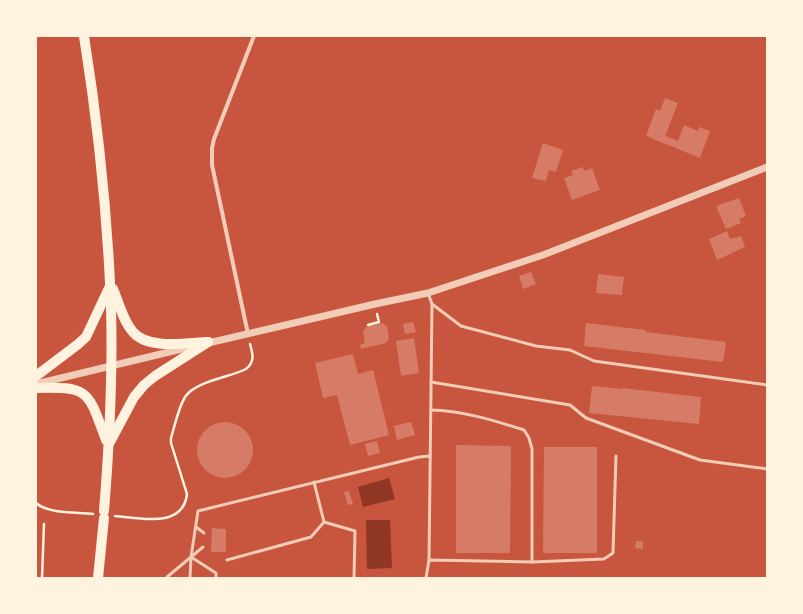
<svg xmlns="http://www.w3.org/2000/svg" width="803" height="614" font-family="Karla,sans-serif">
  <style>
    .water { fill: #8f3625 }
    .building { fill: #d67c66 }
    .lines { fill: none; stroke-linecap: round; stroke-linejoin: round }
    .path { stroke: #fff3e0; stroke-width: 2.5 }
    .service { stroke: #f1ccb7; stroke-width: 3 }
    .minor { stroke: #f1ccb7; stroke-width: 4 }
    .tertiary { stroke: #f1ccb7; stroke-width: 7 }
    .primary { stroke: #fff3e0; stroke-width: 10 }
  </style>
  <rect width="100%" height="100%" fill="#c8553d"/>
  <!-- water -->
  <g class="water">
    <polygon points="389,478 395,499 363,507 358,487"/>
    <polygon points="366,520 390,520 392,568 367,569"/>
  </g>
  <!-- building -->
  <g class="building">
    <polygon points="665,98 678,103 665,136 678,141 684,125 698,131 699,127 710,131 700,158 646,136 656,109 660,111"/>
    <polygon points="543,143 563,150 556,172 549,170 546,181 532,178"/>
    <polygon points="583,167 584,171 592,168 600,190 572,200 564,178 573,175 571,171"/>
    <polygon points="739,198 746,216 739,219 741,223 726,229 716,206"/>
    <polygon points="727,231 730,239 741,236 745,247 717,260 709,239"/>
    <polygon points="531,272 536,284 523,289 519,276"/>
    <polygon points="598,274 624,277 622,295 596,293"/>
    <polygon points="413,322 416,332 405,334 403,324"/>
    <polygon points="382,323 387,326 389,338 386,343 361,349 360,345 365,343 363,332 366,327"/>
    <polygon points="586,323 646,330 646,332 726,342 723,362 584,346"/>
    <polygon points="414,338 419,373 401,376 396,341"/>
    <polygon points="353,354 358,374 373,370 389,435 350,445 337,395 323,398 315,363"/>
    <polygon points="592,386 622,389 622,388 701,397 699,424 589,413"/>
    <circle cx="225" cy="450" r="28"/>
    <polygon points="411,422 415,435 397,440 394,426"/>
    <polygon points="377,441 380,453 368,456 365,444"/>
    <polygon points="456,445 511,446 510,553 456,553"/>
    <polygon points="544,447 597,447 597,553 543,553"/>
    <polygon points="349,491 353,504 348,505 344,492"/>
    <polygon points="212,528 226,529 226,552 211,552"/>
    <polygon points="636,541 643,541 643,549 635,548"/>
  </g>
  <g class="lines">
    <!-- path -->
    <g class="path">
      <polyline points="368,325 379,322 377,314"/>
      <path d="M36,503C48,514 76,512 93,514"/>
      <path d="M115,516C140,518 183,529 187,494L171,443V438C175,425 178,409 185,397C195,381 231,377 246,369C255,362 253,354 250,344"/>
      <polyline points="42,578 44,524"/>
    </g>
    <!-- service -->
    <g class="service">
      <polyline points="428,293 432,304 429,561"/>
      <polyline points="432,304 461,326 536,346 570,350 594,361 767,385"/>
      <polyline points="431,382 570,405 586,418 700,460 767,469"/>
      <polyline points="314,482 324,522 355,531 354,578"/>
      <polyline points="196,527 204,533"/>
      <polyline points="191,557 216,573 216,578"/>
      <polyline points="227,560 311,537 324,522"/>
      <polyline points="532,562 604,559 613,553 616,456"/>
      <polyline points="167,578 167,577 203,547"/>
      <polyline points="190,578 191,557 198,511 419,457 430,456"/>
      <path d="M426,578L429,560L532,562V449L529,438L524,430C496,421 460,410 431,410"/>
    </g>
    <!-- minor -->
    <polyline class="minor" points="248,334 212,165 212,148 214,139 254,36"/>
    <!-- tertiary -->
    <g class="tertiary">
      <polyline points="204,344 375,304 428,293 543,255 767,167"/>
      <polyline points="36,384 190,347"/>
    </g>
    <!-- primary -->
    <g class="primary">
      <path d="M84,36C97,118 106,200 110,283C114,359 110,436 104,511"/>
      <path d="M113,289C119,303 123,321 133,332C148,350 187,343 208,342"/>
      <polyline points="36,376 77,345 86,337 109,288"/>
      <path d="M36,388C91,386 88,392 106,440"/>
      <polyline points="110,442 134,397 144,385 155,376 208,342"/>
      <polyline points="98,578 104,518"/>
    </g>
  </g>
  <!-- border -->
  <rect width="803" height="614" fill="none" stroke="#fff3e0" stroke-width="74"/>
</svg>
